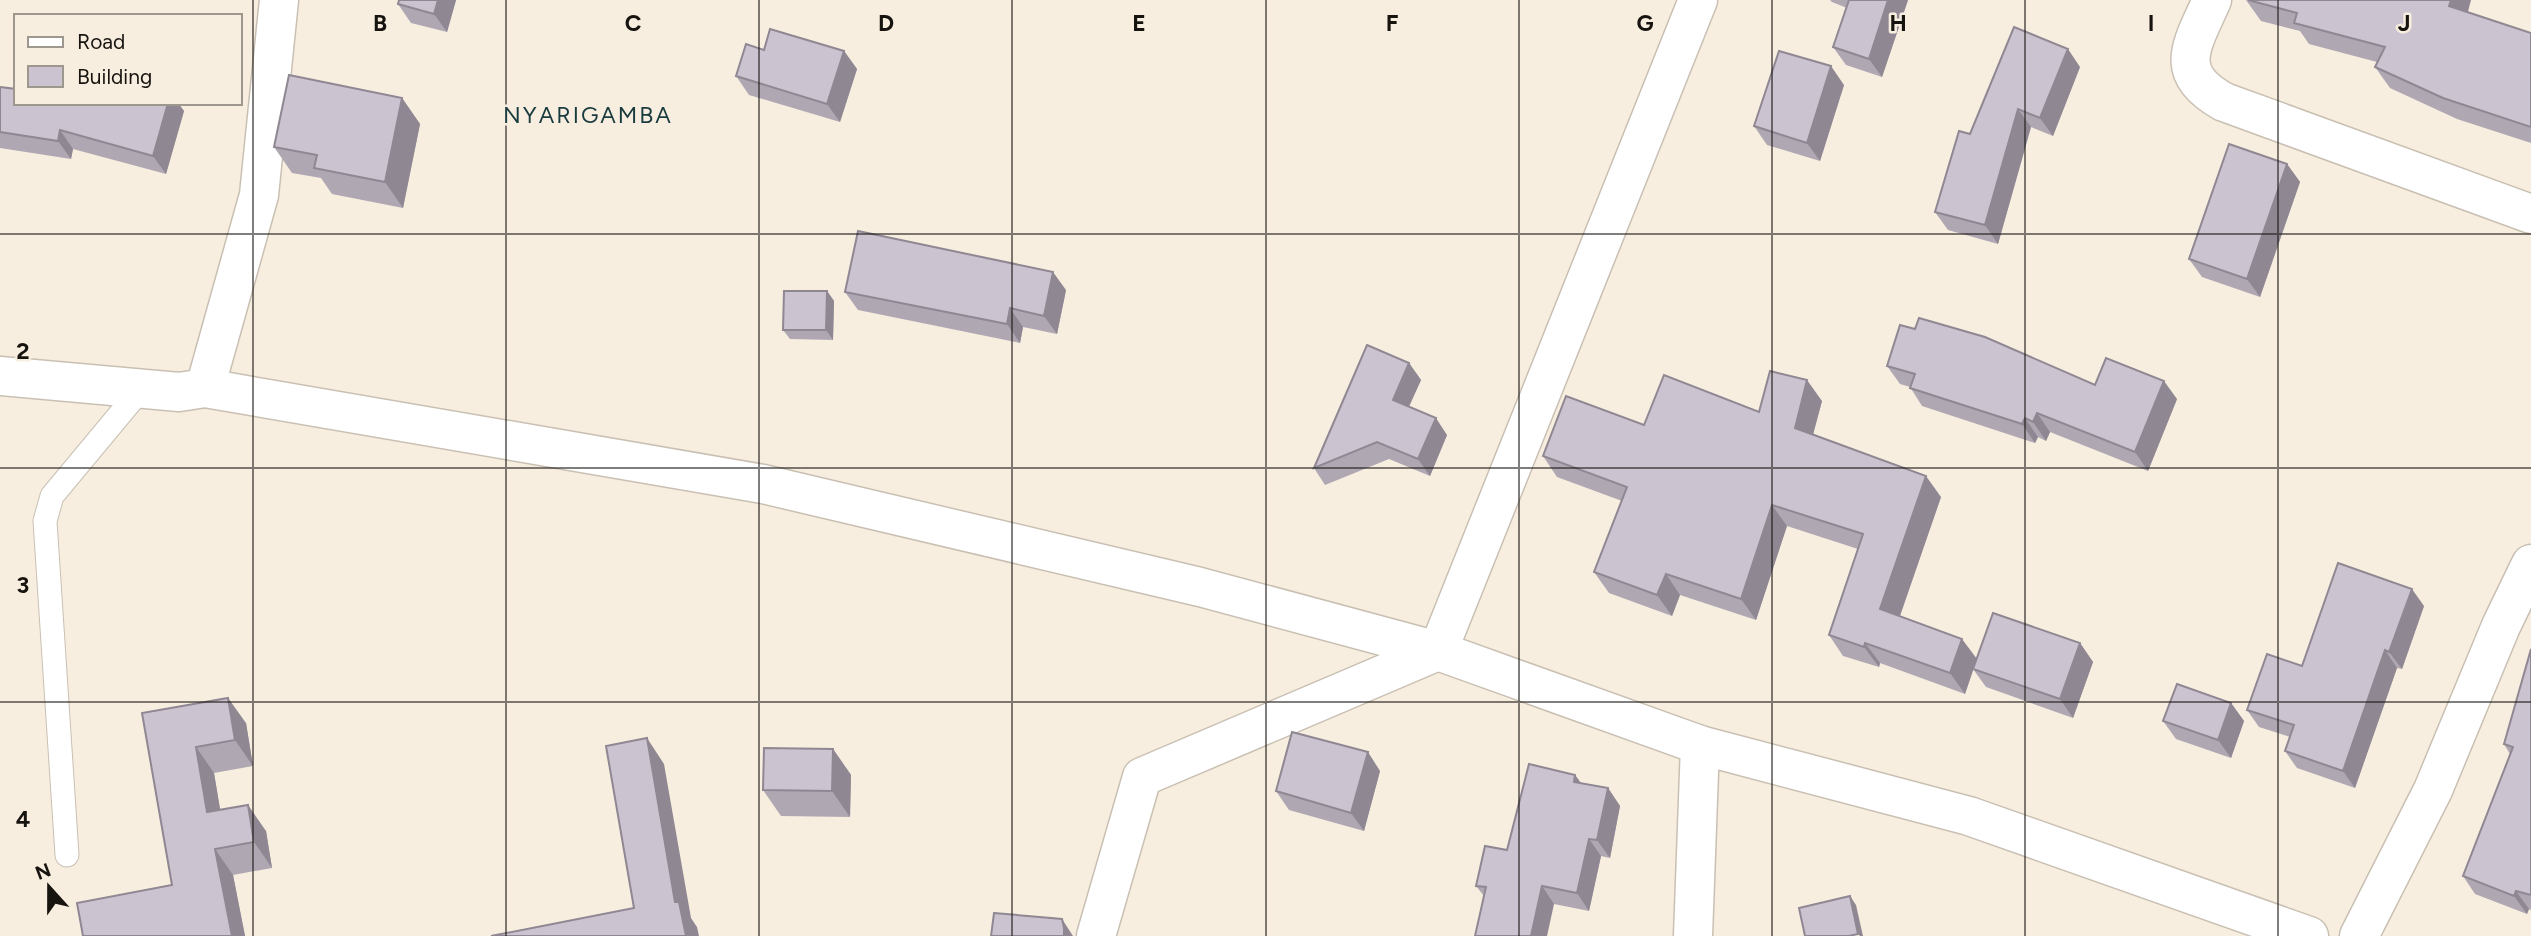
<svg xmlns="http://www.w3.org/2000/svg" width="2531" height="936" font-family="Figtree,sans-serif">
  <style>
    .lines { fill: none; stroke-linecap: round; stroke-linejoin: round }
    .lane-casing { stroke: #c9c0b3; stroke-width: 25 }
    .street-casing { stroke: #c9c0b3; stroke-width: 41 }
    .secondary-casing { stroke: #c9c0b3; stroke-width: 41 }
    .lane { stroke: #fff; stroke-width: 23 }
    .street { stroke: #fff; stroke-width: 38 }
    .secondary { stroke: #fff; stroke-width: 38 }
    .wall { fill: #afa8b3 }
    .shaded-wall { fill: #8f8892 }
    .building { fill: #ccc3d0; stroke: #8f8892; stroke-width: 2 }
    .grid { fill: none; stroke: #171410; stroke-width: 2; stroke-opacity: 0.55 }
    .labels { text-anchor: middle; stroke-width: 5; stroke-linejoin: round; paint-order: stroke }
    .quarter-label { font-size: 23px; letter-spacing: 2px; fill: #193b3e; stroke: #f7eee0 }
    .grid-label { font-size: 23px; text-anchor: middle; font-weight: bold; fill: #171410; stroke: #f7eee0; stroke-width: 5; stroke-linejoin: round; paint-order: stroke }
  </style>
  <rect width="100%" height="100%" fill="#f7eee0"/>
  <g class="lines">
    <!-- lane casing -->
    <g class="lane-casing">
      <polyline id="lane" points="67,855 45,521 52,496 141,389"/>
    </g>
    <!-- street casing -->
    <g class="street-casing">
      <g id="street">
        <path d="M2212,0C2192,45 2171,73 2224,102L2531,214"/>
        <polyline points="205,388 259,195 279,0"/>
        <polyline points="1096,936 1142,777 1438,651 1698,0"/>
        <polyline points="1693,936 1700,745"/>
        <polyline points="2359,936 2433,790 2501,626 2531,564"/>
      </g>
    </g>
    <!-- secondary casing -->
    <g class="secondary-casing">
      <polyline id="secondary" points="0,376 179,392 205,388 763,484 1200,587 1438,651 1700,745 1969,816 2309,936"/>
    </g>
    <!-- lane -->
    <use href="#lane" class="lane"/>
    <!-- street -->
    <use href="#street" class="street"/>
    <!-- secondary -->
    <use href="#secondary" class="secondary"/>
  </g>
  <!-- wall -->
  <g class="wall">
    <polygon points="399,0 456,0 447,32 411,23 398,4"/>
    <polygon points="1830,0 1908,0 1882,77 1846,65 1833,47 1847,8 1832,2"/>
    <polygon points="2246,0 2468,12 2531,33 2531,143 2457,119 2390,88 2375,67 2377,62 2309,44 2300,31 2261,21"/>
    <polygon points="764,50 844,51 857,69 840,122 749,95 736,76"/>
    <polygon points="2080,67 2053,136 2031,127 1998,244 1948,230 1935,212 1970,134"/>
    <polygon points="1844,85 1820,161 1767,145 1754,126"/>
    <polygon points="0,87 16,103 178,103 184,111 166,174 73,149 71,159 0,148"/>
    <polygon points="402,98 420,124 403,208 332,194 321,178 292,173 274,147"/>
    <polygon points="2287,164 2300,182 2260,297 2202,277 2189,259"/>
    <polygon points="1066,290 1057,334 1023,327 1020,343 858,310 845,292"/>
    <polygon points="827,291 834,301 833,340 790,339 783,330"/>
    <polygon points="1915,329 2095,385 2177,399 2148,471 2050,432 2046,441 2038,437 2035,443 1922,406 1910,387 1900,384 1887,366"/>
    <polygon points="1409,363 1421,380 1409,407 1447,435 1430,476 1389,459 1325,485 1314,468"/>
    <polygon points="1822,401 1813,435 1941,497 1900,616 1976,659 2080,643 2093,662 2073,718 1986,687 1973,669 1965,694 1880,663 1879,667 1843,656 1829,635 1858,549 1787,526 1756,620 1680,595 1672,616 1609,593 1594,572 1622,501 1557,477 1543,456 1644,425 1759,412"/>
    <polygon points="2424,606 2402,669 2397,668 2355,788 2297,768 2285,751 2290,737 2259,727 2247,710 2302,666"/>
    <polygon points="2531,649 2531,910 2529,909 2527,914 2475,894 2463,876 2510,754 2504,744"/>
    <polygon points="2231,703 2244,721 2231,758 2176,739 2163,721"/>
    <polygon points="142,713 246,723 253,766 214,773 220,810 266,831 272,868 233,875 245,936 83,936 172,885"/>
    <polygon points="833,749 851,775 850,817 781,816 763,790"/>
    <polygon points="1380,771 1364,831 1289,810 1276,791"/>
    <polygon points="1575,775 1581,783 1608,788 1620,806 1610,858 1601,856 1589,911 1554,904 1484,896 1476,886 1507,850"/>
  </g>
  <!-- shaded-wall -->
  <g class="shaded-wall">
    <polygon points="438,0 456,0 447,32 434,14"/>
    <polygon points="1888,0 1908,0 1882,77 1869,59"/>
    <polygon points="2451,0 2471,0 2464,27 2449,6"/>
    <polygon points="2068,49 2080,67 2053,136 2040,118"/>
    <polygon points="844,51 857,69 840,122 827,104"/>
    <polygon points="1831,66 1844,85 1820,161 1807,143"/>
    <polygon points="402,98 420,124 403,208 385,182"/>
    <polygon points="168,103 178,103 184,111 166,174 153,156"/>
    <polygon points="2018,109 2031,127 1998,244 1985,225"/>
    <polygon points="60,130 73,149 71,159 58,141"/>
    <polygon points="2287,164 2300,182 2260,297 2247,279"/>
    <polygon points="1053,272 1066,290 1057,334 1044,316"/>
    <polygon points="827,291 834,301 833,340 826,330"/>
    <polygon points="1010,308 1023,327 1020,343 1007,324"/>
    <polygon points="1409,363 1421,380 1404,417 1393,400"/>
    <polygon points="1807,380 1822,401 1809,449 1795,428"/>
    <polygon points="2164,381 2177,399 2148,471 2135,452"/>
    <polygon points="2037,413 2050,432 2046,441 2033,422"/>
    <polygon points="1436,418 1447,435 1430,476 1418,459"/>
    <polygon points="2025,418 2038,437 2035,443 2022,424"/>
    <polygon points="1926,476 1941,497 1895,630 1880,609"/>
    <polygon points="1772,505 1787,526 1756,620 1741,599"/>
    <polygon points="1666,574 1680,595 1672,616 1657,595"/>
    <polygon points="2412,589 2424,606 2402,669 2389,652"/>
    <polygon points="1962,639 1977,659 1965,694 1950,673"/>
    <polygon points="1865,643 1880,663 1879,667 1864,647"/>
    <polygon points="2080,643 2093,662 2073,718 2060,699"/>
    <polygon points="2385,650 2397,668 2355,788 2343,771"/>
    <polygon points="228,698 246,723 253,766 235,740"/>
    <polygon points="2231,703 2244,721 2231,758 2218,740"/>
    <polygon points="647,738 664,764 691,918 697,927 699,936 686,936 675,902"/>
    <polygon points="196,747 214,773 225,838 207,812"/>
    <polygon points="833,749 851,775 850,817 832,791"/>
    <polygon points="1368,752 1380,771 1364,831 1351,813"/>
    <polygon points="1575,775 1588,793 1574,782"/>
    <polygon points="1608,788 1620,806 1610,858 1597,840"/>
    <polygon points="248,805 266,831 272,868 254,842"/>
    <polygon points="1589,839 1601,856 1589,911 1577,893"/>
    <polygon points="215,849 233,875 245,936 232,936"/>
    <polygon points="1542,886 1554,904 1547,936 1531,936"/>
    <polygon points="2516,891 2529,909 2527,914 2514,896"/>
    <polygon points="1850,896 1856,905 1863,936 1860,936 1858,934"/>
    <polygon points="1062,919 1073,936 1064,936"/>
  </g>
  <!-- building -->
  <g class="building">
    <polygon points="399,0 438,0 434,14 398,4"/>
    <polygon points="1849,0 1888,0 1869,59 1833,47"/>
    <polygon points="2248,0 2451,0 2449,6 2531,33 2531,127 2443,98 2375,67 2385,47 2294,23 2297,13"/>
    <polygon points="2014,27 2068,49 2040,118 2018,109 1985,225 1935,212 1959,131 1970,134"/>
    <polygon points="770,29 844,51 827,104 736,76 746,44 764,50"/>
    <polygon points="1779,51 1831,66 1807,143 1754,126"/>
    <polygon points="289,75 402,98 385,182 314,168 317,155 274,147"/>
    <polygon points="0,87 16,89 16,103 168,103 153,156 60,130 58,141 0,132"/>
    <polygon points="2229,144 2287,164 2247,279 2189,259"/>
    <polygon points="858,231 1053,272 1044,316 1010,308 1007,324 845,292"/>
    <polygon points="784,291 827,291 826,330 783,330"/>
    <polygon points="1919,318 1985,337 2095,385 2106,358 2164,381 2135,452 2037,413 2033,422 2025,418 2022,424 1910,388 1915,374 1887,366 1900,325 1915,329"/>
    <polygon points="1367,345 1409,363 1393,400 1436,418 1418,459 1377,442 1314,468"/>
    <polygon points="1770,371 1807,380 1795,428 1926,476 1880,609 1962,639 1950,673 1865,643 1864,647 1829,635 1863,534 1772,505 1741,599 1666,574 1657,595 1594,572 1627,487 1543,456 1566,396 1644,425 1664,375 1759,412"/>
    <polygon points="2338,563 2412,589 2389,652 2385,650 2343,771 2285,751 2294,725 2247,710 2267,654 2302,666"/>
    <polygon points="1993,613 2080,643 2060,699 1973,669"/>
    <polygon points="2531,649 2531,895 2516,891 2514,896 2463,876 2513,747 2504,744"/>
    <polygon points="2177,684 2231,703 2218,740 2163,721"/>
    <polygon points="228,698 235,740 196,747 207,812 248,805 254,842 215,849 232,936 83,936 77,903 172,885 142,713"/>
    <polygon points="1292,732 1368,752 1351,813 1276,791"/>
    <polygon points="647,738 675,902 679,902 686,936 491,936 634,908 606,746"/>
    <polygon points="764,748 833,749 832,791 763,790"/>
    <polygon points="1529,764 1575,775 1574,782 1608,788 1597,840 1589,839 1577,893 1542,886 1531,936 1475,936 1486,887 1476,886 1485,846 1507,850"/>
    <polygon points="1850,896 1858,934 1849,936 1805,936 1799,908"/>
    <polygon points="994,913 1062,919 1064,928 1064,936 991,936"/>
  </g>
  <!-- grid -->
  <path class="grid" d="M253,0V936M506,0V936M759,0V936M1012,0V936M1266,0V936M1519,0V936M1772,0V936M2025,0V936M2278,0V936M0,234H2531M0,468H2531M0,702H2531"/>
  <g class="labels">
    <!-- quarter labels -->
    <g class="quarter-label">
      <text x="588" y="123">NYARIGAMBA</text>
    </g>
  </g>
  <g class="grid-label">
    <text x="380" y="31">B</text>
    <text x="633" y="31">C</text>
    <text x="886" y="31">D</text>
    <text x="1139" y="31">E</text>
    <text x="1392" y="31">F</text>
    <text x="1645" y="31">G</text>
    <text x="1898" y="31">H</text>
    <text x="2151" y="31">I</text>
    <text x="2404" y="31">J</text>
    <text x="23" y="359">2</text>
    <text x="23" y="593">3</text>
    <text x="23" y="827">4</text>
  </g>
  <!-- legend -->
  <rect x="14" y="14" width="228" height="91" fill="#f7eee0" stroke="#9d978d" stroke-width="2"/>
  <rect x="28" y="37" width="35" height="10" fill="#ffffff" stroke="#9d978d" stroke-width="2"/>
  <text x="77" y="49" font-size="21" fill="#171410">Road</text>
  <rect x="28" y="66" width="35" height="21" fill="#ccc3d0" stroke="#9d978d" stroke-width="2"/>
  <text x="77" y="84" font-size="21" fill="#171410">Building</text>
  <!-- north arrow -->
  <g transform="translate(49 887) rotate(339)" stroke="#f7eee0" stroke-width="5" paint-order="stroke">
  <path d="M0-5L12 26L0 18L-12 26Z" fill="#171410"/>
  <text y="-10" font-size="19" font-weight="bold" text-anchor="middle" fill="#171410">N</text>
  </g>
</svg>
